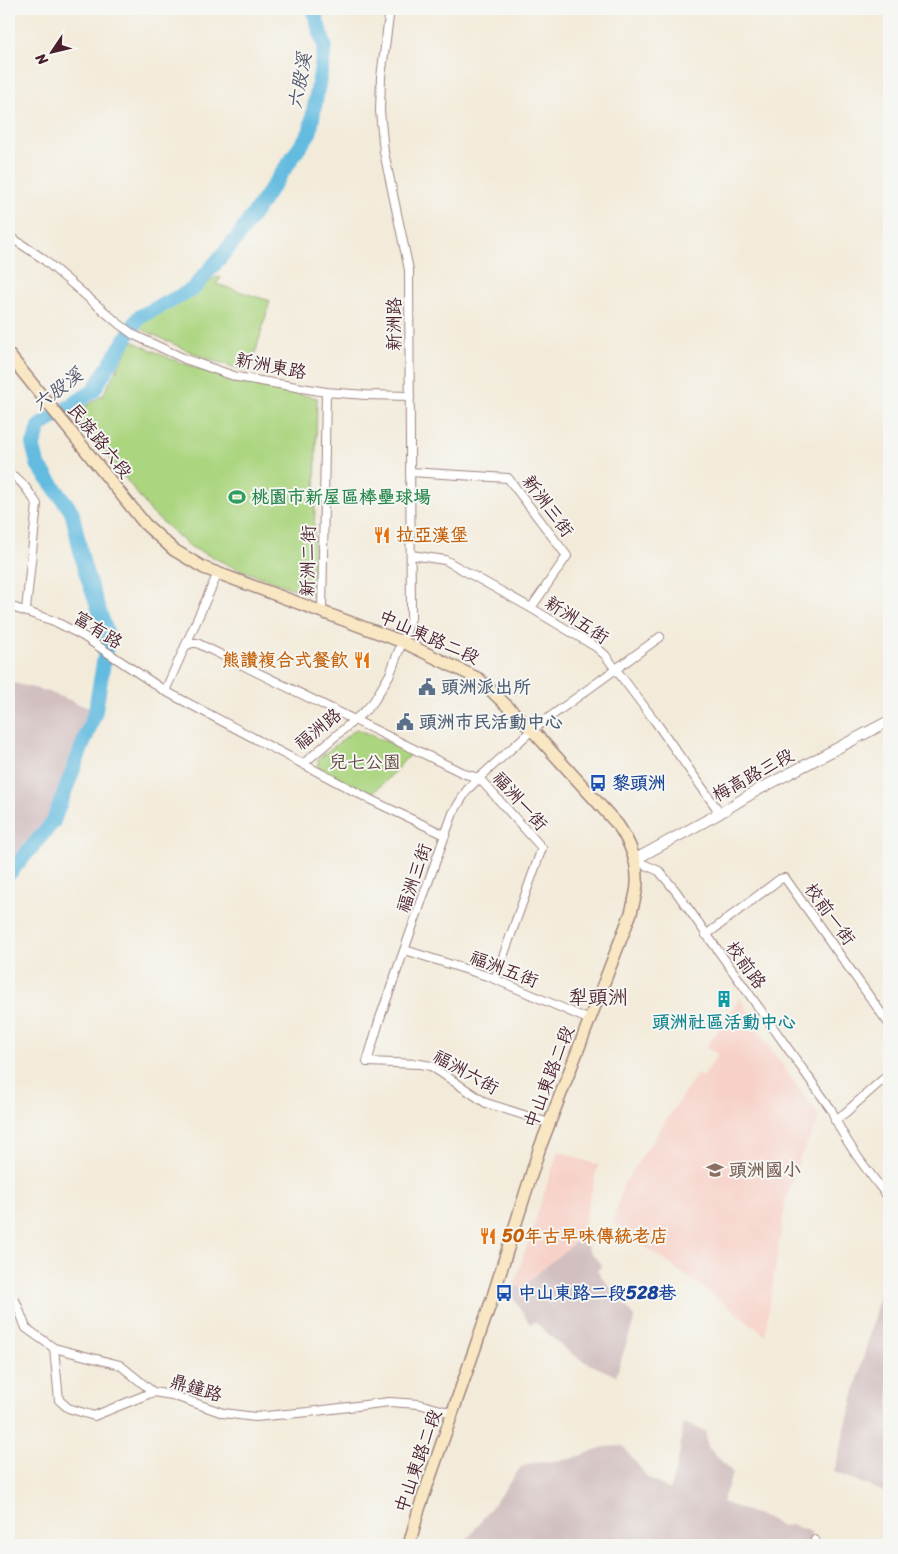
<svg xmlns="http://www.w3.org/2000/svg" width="898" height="1554" font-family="Sriracha,'LXGW WenKai TC',sans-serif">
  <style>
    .built { fill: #f7d1c8 }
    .industrial { fill: #d2bfc0 }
    .green { fill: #acd580; stroke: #7b7a56 }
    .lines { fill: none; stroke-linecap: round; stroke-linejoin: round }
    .river { stroke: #63bbe0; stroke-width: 15 }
    .minor-casing { stroke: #9e8582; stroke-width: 10 }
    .tertiary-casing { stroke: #9e8582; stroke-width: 12 }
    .secondary-casing { stroke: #9e8582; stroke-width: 14 }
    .minor { stroke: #fff; stroke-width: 8 }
    .tertiary { stroke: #fff; stroke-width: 10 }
    .secondary { stroke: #f9e7c3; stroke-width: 11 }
    .labels { text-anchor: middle; stroke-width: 4; stroke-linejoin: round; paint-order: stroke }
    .street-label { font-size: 18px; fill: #4a1f2b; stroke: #f6f6f2 }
    .leisure-label { font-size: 18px; font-weight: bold; fill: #27864d; stroke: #f6f6f2; text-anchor: start }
    .food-label { font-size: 18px; font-weight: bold; fill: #c56008; stroke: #f6f6f2; text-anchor: start }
    .service-label { font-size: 18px; font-weight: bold; fill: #4e5e75; stroke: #f6f6f2; text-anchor: start }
    .park-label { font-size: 18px; fill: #624c40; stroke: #f6f6f2 }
    .transit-label { font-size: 18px; font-weight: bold; fill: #164399; stroke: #f6f6f2; text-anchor: start }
    .culture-label { font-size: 18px; font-weight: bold; fill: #0d838f; stroke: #f6f6f2 }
    .education-label { font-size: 18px; font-weight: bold; fill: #785e54; stroke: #f6f6f2; text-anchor: start }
    .water-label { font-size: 19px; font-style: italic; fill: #53566a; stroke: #f6f6f2 }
    .quarter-label { font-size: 20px; fill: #4a1f2b; stroke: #f6f6f2 }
  </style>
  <rect width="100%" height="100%" fill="#f6f6f2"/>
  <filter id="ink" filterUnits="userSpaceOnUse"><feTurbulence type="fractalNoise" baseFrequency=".02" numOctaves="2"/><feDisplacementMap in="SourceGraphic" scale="10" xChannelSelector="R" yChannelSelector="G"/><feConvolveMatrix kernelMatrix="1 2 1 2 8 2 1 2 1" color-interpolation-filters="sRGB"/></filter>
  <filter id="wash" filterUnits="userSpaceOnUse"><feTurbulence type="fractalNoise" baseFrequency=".0096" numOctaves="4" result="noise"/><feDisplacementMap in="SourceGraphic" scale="20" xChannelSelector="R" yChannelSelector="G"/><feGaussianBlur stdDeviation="1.12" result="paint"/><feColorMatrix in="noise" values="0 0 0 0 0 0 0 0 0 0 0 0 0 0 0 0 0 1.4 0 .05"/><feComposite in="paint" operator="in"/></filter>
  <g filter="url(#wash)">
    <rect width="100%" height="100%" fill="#f3ebda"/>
    <!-- built -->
    <g class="built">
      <polygon points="740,998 754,1019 753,1024 820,1118 801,1155 786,1200 765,1335 719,1299 613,1224 623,1185 697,1074 703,1077 718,1054 706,1047"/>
      <polygon points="558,1151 598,1165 584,1223 583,1236 545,1267 522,1289 514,1285"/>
    </g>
    <!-- industrial -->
    <g class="industrial">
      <polygon points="9,682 46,691 92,709 52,818 30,844 9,862"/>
      <polygon points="583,1236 589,1251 602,1265 597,1271 635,1317 616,1376 583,1361 564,1348 535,1322 530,1324 514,1299 510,1297 514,1285 522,1288 545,1267"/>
      <polygon points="889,1258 889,1494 834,1472"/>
      <polygon points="684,1423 705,1431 708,1447 733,1473 722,1502 772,1520 777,1524 783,1526 793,1525 811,1532 812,1545 460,1545 469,1537 521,1467 533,1463 571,1459 604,1447 623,1446 647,1477 670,1490 680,1452 682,1427"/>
    </g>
    <!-- green -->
    <g class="green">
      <polygon points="216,277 221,278 216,284 270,301 250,372 204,358 137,327 149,314 209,282"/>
      <polygon points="132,341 171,359 226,378 317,398 313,596 233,567 191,547 153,514 75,413 103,395"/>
      <polygon points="356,729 412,752 384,783 371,794 320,771 318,766 318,759"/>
    </g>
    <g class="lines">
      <!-- river -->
      <polyline class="river" points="9,874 53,822 95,713 108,636 84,567 72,512 38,465 33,446 40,426 93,391 139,317 192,290 237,238 310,132 325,47 313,9"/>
    </g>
  </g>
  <g filter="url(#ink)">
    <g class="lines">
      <!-- minor casing -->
      <g class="minor-casing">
        <g id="minor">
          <polyline points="9,236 42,258 119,324 134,335 185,359 237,377 326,392 366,395 410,396"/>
          <polyline points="410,472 508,478 567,556 531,608"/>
          <path d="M9,474C21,478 30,494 37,504L26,610"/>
          <polyline points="411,555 445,560 531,608 596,647 605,655 655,721 720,813"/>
          <polyline points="9,606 54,621 83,636 165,691 371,800 445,835"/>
          <polyline points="322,611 326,392"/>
          <polyline points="187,645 192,643 197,643 465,774 479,778 542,848 495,979"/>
          <polyline points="165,691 218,573"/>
          <polyline points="303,764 366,710 374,701 390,674 411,618 409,270 384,152 380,111 381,77 390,9"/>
          <path d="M634,860L659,871L675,890L831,1109C844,1142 867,1170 889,1198"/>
          <polyline points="706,935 780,879 785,878 889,1024"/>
          <polyline points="405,950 490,977 590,1020"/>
          <polyline points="835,1120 845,1113 889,1074"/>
          <polyline points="549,1123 486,1103 431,1066 420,1064 367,1062 380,1018 445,835 453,813 467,790 479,778 532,730 660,637"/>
          <polyline points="9,1303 16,1302 26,1328 54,1348 59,1400 68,1408 94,1416 153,1392 172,1395 223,1413 255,1417 308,1412 389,1402 419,1404 452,1413"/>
          <polyline points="54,1348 120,1365 153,1392"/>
          <polyline points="813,1545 815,1540"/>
        </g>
      </g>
      <!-- tertiary casing -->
      <g class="tertiary-casing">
        <polyline id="tertiary" points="634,860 720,813 756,791 889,721"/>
      </g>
      <!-- secondary casing -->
      <g class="secondary-casing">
        <path id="secondary" d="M9,355L145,524L174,550L204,568L403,642L479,679L532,730L618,825C629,841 638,862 637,883C637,893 633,904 631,913L539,1150L492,1299L419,1509L409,1545"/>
      </g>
      <!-- minor -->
      <use href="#minor" class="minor"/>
      <!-- tertiary -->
      <use href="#tertiary" class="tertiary"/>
      <!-- secondary -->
      <use href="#secondary" class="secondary"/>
    </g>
  </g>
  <!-- icons -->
  <defs>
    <g id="stadium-bare" transform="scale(1.35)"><path d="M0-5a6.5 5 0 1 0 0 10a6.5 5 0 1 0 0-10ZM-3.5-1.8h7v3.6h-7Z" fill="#2e9e5b" stroke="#f6f6f2" stroke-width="2.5" paint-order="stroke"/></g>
    <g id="restaurant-bare" transform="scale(1.35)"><path d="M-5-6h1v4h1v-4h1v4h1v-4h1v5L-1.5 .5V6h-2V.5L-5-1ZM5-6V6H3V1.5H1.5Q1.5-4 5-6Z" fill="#e8710a" stroke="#f6f6f2" stroke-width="2.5" paint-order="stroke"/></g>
    <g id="civic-bare" transform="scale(1.35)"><path d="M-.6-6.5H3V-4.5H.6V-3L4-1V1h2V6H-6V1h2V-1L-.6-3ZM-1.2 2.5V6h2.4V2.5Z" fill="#5c6f8a" stroke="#f6f6f2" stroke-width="2.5" paint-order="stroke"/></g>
    <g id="bus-bare" transform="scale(1.35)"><path d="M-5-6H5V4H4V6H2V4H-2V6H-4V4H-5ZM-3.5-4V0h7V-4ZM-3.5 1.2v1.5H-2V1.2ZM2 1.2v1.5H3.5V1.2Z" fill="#1a4fb4" stroke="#f6f6f2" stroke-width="2.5" paint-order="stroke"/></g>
    <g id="building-bare" transform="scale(1.35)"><path d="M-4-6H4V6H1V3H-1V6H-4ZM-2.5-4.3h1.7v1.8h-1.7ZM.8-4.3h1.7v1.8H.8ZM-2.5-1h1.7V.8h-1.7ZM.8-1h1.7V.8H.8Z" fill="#0f9aa8" stroke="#f6f6f2" stroke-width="2.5" paint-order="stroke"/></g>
    <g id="school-bare" transform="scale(1.35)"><path d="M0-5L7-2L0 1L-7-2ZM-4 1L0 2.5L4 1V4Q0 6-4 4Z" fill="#8d6e63" stroke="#f6f6f2" stroke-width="2.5" paint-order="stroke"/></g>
  </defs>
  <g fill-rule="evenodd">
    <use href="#stadium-bare" x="237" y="497"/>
    <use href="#restaurant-bare" x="382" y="535"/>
    <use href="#restaurant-bare" x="362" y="660"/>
    <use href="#civic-bare" x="427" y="687"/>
    <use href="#civic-bare" x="405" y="722"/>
    <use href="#bus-bare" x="598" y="783"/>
    <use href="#building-bare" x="724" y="999"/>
    <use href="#school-bare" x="715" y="1170"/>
    <use href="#restaurant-bare" x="488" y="1236"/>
    <use href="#bus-bare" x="504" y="1293"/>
  </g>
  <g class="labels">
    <!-- street labels -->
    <g class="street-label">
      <text transform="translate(394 324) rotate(-90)" y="6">新洲路</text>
      <text transform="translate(271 366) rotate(11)" y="6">新洲東路</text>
      <text transform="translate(100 441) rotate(51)" y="6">民族路六段</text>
      <text transform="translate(548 506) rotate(53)" y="6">新洲三街</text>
      <text transform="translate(308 561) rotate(-89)" y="6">新洲二街</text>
      <text transform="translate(577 620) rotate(33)" y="6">新洲五街</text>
      <text transform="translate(98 630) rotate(32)" y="6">富有路</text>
      <text transform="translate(429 637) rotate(24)" y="6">中山東路二段</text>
      <text transform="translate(318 729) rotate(-39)" y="6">福洲路</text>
      <text transform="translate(753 775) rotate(-29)" y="6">梅高路三段</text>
      <text transform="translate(520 801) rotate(48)" y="6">福洲一街</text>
      <text transform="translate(414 878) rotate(-71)" y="6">福洲三街</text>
      <text transform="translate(830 914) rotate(54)" y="6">校前一街</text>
      <text transform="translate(746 965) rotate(54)" y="6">校前路</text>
      <text transform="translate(504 969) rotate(21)" y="6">福洲五街</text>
      <text transform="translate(466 1072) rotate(29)" y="6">福洲六街</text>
      <text transform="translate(549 1077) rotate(-69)" y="6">中山東路二段</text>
      <text transform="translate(196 1388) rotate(17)" y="6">鼎鐘路</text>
      <text transform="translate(418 1461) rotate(-71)" y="6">中山東路二段</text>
    </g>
    <!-- leisure labels -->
    <g class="leisure-label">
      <text x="251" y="503">桃園市新屋區棒壘球場</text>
    </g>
    <!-- food labels -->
    <g class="food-label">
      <text x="396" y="541">拉亞漢堡</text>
      <text x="348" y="666" text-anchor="end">熊讚複合式餐飲</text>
      <text x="502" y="1242">50年古早味傳統老店</text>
    </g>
    <!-- service labels -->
    <g class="service-label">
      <text x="441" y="693">頭洲派出所</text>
      <text x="419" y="728">頭洲市民活動中心</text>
    </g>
    <!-- park labels -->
    <g class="park-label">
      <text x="365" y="768">兒七公園</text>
    </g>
    <!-- transit labels -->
    <g class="transit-label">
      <text x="612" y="789">黎頭洲</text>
      <text x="518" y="1299">中山東路二段528巷</text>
    </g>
    <!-- culture labels -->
    <g class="culture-label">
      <text x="724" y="1028">頭洲社區活動中心</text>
    </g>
    <!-- education labels -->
    <g class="education-label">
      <text x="729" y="1176">頭洲國小</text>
    </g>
    <!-- water labels -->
    <g class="water-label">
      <text transform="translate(299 81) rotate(-80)" y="7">六股溪</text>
      <text transform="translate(57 389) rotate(-37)" y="7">六股溪</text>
    </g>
    <!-- quarter labels -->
    <g class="quarter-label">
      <text x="598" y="1004">犁頭洲</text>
    </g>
  </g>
  <!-- margin -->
  <rect width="898" height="1554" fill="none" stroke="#f6f6f2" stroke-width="30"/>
  <!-- north arrow -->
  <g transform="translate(52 52) rotate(235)" stroke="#f6f6f2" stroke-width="4" paint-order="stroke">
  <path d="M0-4L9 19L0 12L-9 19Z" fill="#4a1f2b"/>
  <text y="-8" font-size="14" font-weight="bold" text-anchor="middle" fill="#4a1f2b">N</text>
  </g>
</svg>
